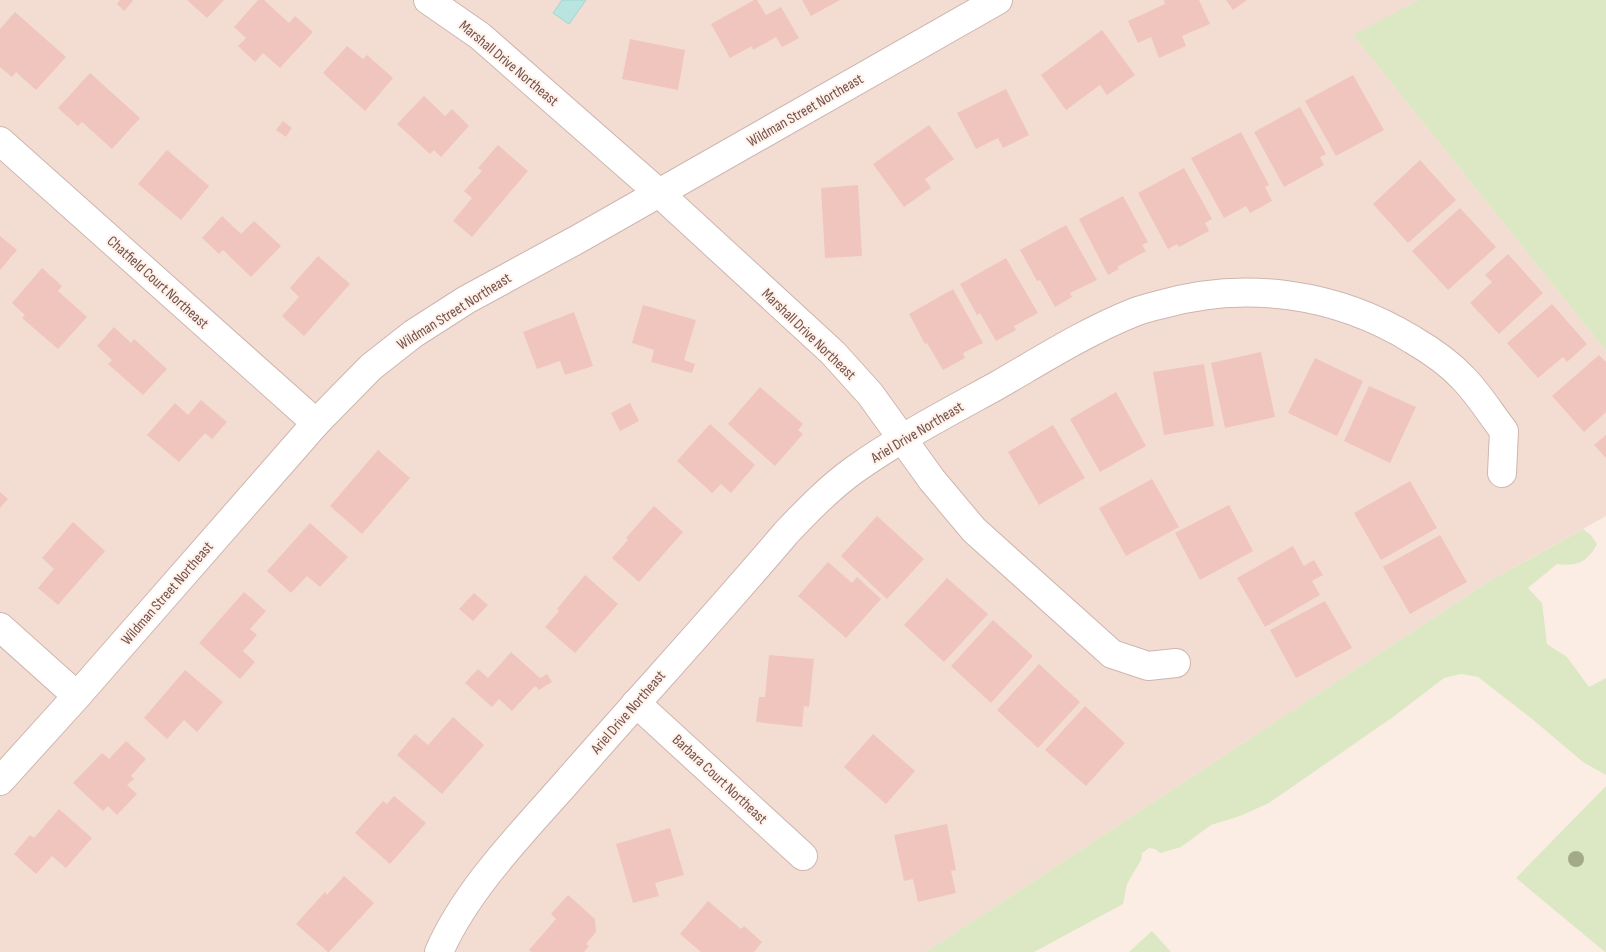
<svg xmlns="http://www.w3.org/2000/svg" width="1606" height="952" font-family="'Sofia Sans Condensed',sans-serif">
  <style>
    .residential { fill: #f3ddd3 }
    .green { fill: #dbe8c3 }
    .water { fill: #b9e4e0; stroke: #a0d6d1 }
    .building { fill: #f0c5bd }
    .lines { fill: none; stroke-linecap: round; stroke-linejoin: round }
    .street-casing { stroke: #ceb5ae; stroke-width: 30 }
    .street { stroke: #fff; stroke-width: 28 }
    .tree { fill: #a3aa8a }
    .labels { text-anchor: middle; stroke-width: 4; stroke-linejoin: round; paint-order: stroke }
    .street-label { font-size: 15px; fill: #73504b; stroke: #fef2ea }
  </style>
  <rect width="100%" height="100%" fill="#fbede4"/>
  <!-- residential -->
  <polygon class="residential" points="0,0 1419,0 1354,36 1606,351 1606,516 1488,582 926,952 0,952"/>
  <!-- green -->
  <g class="green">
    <polygon points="1419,0 1606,0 1606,351 1353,35"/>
    <path d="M1583,529L1591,535L1597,544C1588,562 1576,567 1557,564L1528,588L1542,603L1547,644L1567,657L1589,687L1606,678V775L1583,762L1532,719L1478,677L1461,674L1444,678L1393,717L1269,803L1240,816L1211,825L1181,847L1160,853L1155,849L1149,848L1142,853L1141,860L1127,884L1123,904L1034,952H926L1488,582Z"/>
    <polygon points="1606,786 1606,952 1605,952 1516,878"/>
    <polygon points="1152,931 1171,952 1129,952"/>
  </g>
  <!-- water -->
  <polygon class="water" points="562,0 586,0 569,24 553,13"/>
  <!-- building -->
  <g class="building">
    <polygon points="120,0 131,0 133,1 124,11 117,4"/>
    <polygon points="187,0 224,0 207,18"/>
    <polygon points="258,0 264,0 289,23 295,16 313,32 280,68 263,53 255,62 238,46 246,38 234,27"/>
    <polygon points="754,0 757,0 766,15 781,7 799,38 782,47 776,37 753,50 752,46 730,58 711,24"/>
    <polygon points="802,0 840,0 811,16"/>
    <polygon points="1164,0 1199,0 1210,24 1182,36 1186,46 1159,58 1151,37 1138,43 1128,21 1165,4"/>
    <polygon points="1226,0 1247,0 1233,10"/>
    <polygon points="15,12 66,57 36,90 16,72 12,77 0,67 0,29"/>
    <polygon points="1102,30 1135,75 1107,95 1100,85 1066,110 1041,75"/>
    <polygon points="630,39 685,50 678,90 622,79"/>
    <polygon points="347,46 363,59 367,55 393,78 365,111 323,73"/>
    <polygon points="90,73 140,118 112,149 82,122 78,126 58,108"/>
    <polygon points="1353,75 1384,130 1336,156 1305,101"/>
    <polygon points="1006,89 1029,135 1003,148 998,138 976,149 957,113"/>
    <polygon points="424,96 445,116 452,109 469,126 441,157 434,150 430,154 397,124"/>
    <polygon points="1300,107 1326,154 1320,157 1324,165 1284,187 1254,132"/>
    <polygon points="283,121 292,128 286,137 276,130"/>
    <polygon points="929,125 954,159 925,179 931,188 904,207 873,164"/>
    <polygon points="1241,132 1269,185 1265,187 1272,201 1250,213 1246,206 1224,218 1191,158"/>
    <polygon points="498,145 528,171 472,237 453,221 472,198 464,191 482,171 478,168"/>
    <polygon points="167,150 209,186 181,220 138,184"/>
    <polygon points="1420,160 1456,200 1408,243 1373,204"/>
    <polygon points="1184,168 1212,219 1205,223 1209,231 1179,247 1177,244 1168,249 1138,193"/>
    <polygon points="858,185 862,256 825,258 821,188"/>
    <polygon points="1123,196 1148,242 1142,245 1146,251 1117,267 1119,269 1108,275 1079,219"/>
    <polygon points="1460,208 1496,247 1448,290 1412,251"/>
    <polygon points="222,216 241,234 254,221 281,246 251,277 223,250 219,254 202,238"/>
    <polygon points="1066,225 1097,280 1070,293 1072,297 1055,307 1040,280 1037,281 1020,250"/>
    <polygon points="0,236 17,250 0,270"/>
    <polygon points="1508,254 1543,293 1499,334 1470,303 1492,282 1485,275"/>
    <polygon points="318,256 350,284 304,336 282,316 299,297 290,288"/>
    <polygon points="1006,258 1038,313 1014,326 1016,330 996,341 980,313 977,315 960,284"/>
    <polygon points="42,268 62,286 58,291 87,317 58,349 22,318 25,315 12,303"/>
    <polygon points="953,289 983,343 963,353 965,358 943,370 927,343 925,344 909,314"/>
    <polygon points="1552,304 1587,344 1567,362 1563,357 1538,378 1507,343"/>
    <polygon points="643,305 696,320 684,360 695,364 692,373 651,362 654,350 632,343"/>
    <polygon points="574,312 593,366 565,375 560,361 537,369 523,332"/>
    <polygon points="114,327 131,343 134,339 167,369 143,395 108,364 112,360 97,346"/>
    <polygon points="1261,352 1275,417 1225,428 1211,363"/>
    <polygon points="1599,355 1606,362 1606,412 1584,432 1552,396"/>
    <polygon points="1315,358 1363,381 1337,436 1288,413"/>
    <polygon points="1204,364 1214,426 1164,435 1153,372"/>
    <polygon points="1369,386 1416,407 1390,463 1344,441"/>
    <polygon points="760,387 803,424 798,430 803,434 775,466 728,424"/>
    <polygon points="1116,392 1146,446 1100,472 1070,419"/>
    <polygon points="201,400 227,422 212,439 205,433 179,462 147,435 175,403 188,415"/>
    <polygon points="630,403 639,421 620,431 611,413"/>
    <polygon points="710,424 755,465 731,493 721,484 712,493 677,461"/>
    <polygon points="1053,425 1085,478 1039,505 1008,452"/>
    <polygon points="1606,435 1606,458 1594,445"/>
    <polygon points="378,450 410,478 362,534 330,506"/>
    <polygon points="1152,479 1179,527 1126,556 1099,508"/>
    <polygon points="1410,481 1437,528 1381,560 1354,513"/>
    <polygon points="0,492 8,499 0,508"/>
    <polygon points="1229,505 1253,551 1200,580 1175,533"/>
    <polygon points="654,506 683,532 639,582 612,558 628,540 626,538"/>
    <polygon points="877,516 924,559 887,599 841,556"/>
    <polygon points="73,522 105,551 58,605 38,588 54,569 42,558"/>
    <polygon points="310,523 348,557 320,587 307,576 291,593 267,571"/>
    <polygon points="1440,535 1467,582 1410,614 1383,567"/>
    <polygon points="1293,546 1304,566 1314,560 1323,575 1312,581 1320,595 1265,627 1237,578"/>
    <polygon points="828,562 852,583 857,577 881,599 846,638 798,596"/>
    <polygon points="585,575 618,604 575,653 545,627 559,611 557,609"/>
    <polygon points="947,578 988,614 944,662 904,625"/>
    <polygon points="244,592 266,611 250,629 257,635 243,651 255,662 240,679 199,643"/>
    <polygon points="474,593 488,605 473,621 459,609"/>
    <polygon points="1325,601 1352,648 1296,678 1270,630"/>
    <polygon points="993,620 1033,656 991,703 951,666"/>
    <polygon points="511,652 540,678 547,674 552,682 539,690 536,686 533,688 512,711 499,699 492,707 465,683 478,669 488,678"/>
    <polygon points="769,655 814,659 809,707 804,706 802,727 756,722 759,697 765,697"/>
    <polygon points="1039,664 1080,702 1038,748 997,710"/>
    <polygon points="185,670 223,702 197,732 184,720 167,739 144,718"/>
    <polygon points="1085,706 1125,743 1086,786 1045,750"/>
    <polygon points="453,717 484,745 442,794 397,755 415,734 428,745"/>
    <polygon points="873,734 915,771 886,804 844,767"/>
    <polygon points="126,741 146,759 131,776 134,779 127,785 137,794 117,815 108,806 103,811 73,783 102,753 109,759"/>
    <polygon points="394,796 426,823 390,864 355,833 383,801 387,804"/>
    <polygon points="59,809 92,838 66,868 52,856 36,874 14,854 30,835 34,838"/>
    <polygon points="947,824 956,870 951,871 956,893 918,902 913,879 904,881 894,835"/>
    <polygon points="670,828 684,875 655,883 659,896 633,903 616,844"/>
    <polygon points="344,876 374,903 329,952 328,952 296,924 325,892 327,895"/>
    <polygon points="568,895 595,919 596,932 586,944 589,946 584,952 531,952 529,950 556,919 551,914"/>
    <polygon points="708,901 741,929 744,926 762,942 754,952 701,952 680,934"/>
  </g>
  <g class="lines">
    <!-- street casing -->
    <g class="street-casing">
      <g id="street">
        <polyline points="428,0 480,36 659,193 833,353 870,394 932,480 974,530 1112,654 1148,666 1176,663"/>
        <polyline points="0,141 316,423"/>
        <polyline points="0,627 77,696"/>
        <polyline points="636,703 803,856"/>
        <polyline points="0,781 77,696 316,423 371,367 413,334 466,300 580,238 998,0"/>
        <path d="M439,952C466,890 521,834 566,783C639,699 714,618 786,533C807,511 829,488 854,470C899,438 949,412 998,385C1043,359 1087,331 1135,312C1143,309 1151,307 1159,305C1245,280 1337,293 1413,340C1430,350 1449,363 1463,378C1478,393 1490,413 1504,431L1502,473"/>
      </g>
    </g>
    <!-- street -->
    <use href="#street" class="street"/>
  </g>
  <!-- trees -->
  <circle class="tree" cx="1576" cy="859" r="8"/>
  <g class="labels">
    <!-- street labels -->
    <g class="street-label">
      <text transform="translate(509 63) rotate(40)" y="5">Marshall Drive Northeast</text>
      <text transform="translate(805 110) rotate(-30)" y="5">Wildman Street Northeast</text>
      <text transform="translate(158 282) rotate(42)" y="5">Chatfield Court Northeast</text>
      <text transform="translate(454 311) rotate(-32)" y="5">Wildman Street Northeast</text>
      <text transform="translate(809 334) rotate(44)" y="5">Marshall Drive Northeast</text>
      <text transform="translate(917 432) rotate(-31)" y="5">Ariel Drive Northeast</text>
      <text transform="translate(167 593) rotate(-49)" y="5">Wildman Street Northeast</text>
      <text transform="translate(628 712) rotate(-49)" y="5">Ariel Drive Northeast</text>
      <text transform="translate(720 779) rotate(43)" y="5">Barbara Court Northeast</text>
    </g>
  </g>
</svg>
